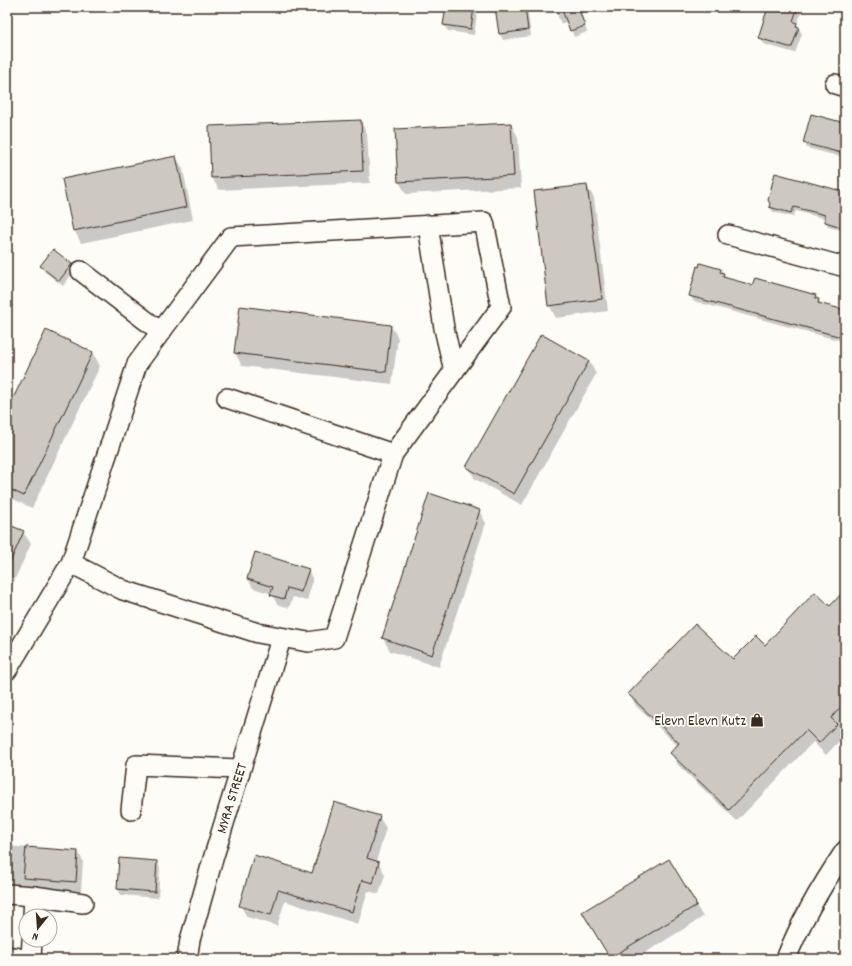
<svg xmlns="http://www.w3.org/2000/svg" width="852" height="966" font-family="Dekko,sans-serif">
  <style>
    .shadow { fill: #0003 }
    .building { fill: #cdc8c2; stroke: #3b2a1e }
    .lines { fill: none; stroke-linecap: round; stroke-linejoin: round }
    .minor-casing { stroke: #3b2a1e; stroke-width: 22 }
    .major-casing { stroke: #3b2a1e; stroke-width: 25 }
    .minor { stroke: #fdfcf7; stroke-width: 19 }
    .major { stroke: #fdfcf7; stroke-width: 22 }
    .labels { text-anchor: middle; stroke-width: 3.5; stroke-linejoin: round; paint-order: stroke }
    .poi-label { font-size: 15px; fill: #3b2a1e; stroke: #fdfcf7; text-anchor: end }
    .street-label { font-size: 15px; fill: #3b2a1e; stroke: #fdfcf7 }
  </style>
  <rect width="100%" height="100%" fill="#fdfcf7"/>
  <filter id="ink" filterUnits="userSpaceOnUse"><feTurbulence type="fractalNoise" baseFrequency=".025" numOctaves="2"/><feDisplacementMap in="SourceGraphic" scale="8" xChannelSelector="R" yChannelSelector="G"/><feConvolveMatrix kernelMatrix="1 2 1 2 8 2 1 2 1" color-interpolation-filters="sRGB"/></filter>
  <g filter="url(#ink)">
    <!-- shadow -->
    <g class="shadow">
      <polygon points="406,7 421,7 420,11"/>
      <polygon points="447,7 478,7 474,35 448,31 444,25"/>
      <polygon points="496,7 527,7 531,36 503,40 500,34"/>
      <polygon points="554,7 597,7 581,14 587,32 574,37 568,21 561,24"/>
      <polygon points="770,7 803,7 797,25 802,34 795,53 763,44 760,37"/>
      <polygon points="360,121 367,133 370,183 219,190 212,178"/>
      <polygon points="511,124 518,137 521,188 406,194 399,182 396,130"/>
      <polygon points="845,124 845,158 807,148 805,143"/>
      <polygon points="176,157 183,169 193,220 81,243 74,230"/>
      <polygon points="587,186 594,198 608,311 556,318 549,305"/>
      <polygon points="845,193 845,231 828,227 826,219 796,211 793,217 773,212 770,207 771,204"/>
      <polygon points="701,264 721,270 726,278 752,286 815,296 821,304 845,311 845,342 693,301 691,296"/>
      <polygon points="71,265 74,271 63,286 45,272 42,266"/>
      <polygon points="241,307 391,326 398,338 392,384 242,366 235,353"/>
      <polygon points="46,331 93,353 100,366 32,508 7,496 7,413"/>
      <polygon points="589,361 596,374 522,505 475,479 468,467"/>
      <polygon points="430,494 479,511 486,523 439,667 390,651 383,638"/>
      <polygon points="7,525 23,532 31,544 7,596"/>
      <polygon points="308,570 313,579 307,601 293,597 289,608 277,604 272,594 253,588 248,579"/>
      <polygon points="845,592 845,723 839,729 843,737 826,755 813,742 737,821 678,765 671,753 678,746 636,706 629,694 733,661 765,647 830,608"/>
      <polygon points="379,817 386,828 376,862 379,863 385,875 379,894 368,891 358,924 285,901 277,926 247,917 240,905 313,874"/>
      <polygon points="7,846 78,852 83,861 81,891 7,885"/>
      <polygon points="157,862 160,868 158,898 121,895 118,889"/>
      <polygon points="696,905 703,917 635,959 611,959 590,925"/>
    </g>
    <!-- building -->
    <g class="building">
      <polygon points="446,7 474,7 471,29 443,25"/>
      <polygon points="495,7 525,7 528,30 499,34"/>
      <polygon points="561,7 578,7 585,26 570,31"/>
      <polygon points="768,7 798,7 793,21 797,23 796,26 799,27 792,47 789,47 758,38"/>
      <polygon points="811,114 845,123 845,154 803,143"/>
      <polygon points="361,120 363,171 211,178 209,126"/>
      <polygon points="511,123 514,176 398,182 395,129"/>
      <polygon points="176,156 187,207 73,231 62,179"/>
      <polygon points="775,173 845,192 845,228 825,222 825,215 794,207 791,213 769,207 770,204 768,200"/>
      <polygon points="587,185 602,299 548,306 534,191"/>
      <polygon points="53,249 72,264 59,281 40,266"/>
      <polygon points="700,263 721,269 720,272 724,273 723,277 752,285 755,278 816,295 815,298 819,299 818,303 845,310 845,338 689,296 697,266 699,267"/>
      <polygon points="240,306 391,325 386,372 234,353"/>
      <polygon points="46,330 93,352 24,496 7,488 7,411"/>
      <polygon points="541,334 589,361 514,494 466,467"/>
      <polygon points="429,493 480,510 432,655 382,638"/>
      <polygon points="7,524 24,531 7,569"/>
      <polygon points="255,552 309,569 301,592 287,588 284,599 270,595 273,587 247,579"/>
      <polygon points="845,590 845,703 831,718 837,724 819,743 806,730 729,810 670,753 679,743 628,694 695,624 733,659 756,636 765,645 815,592 830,606"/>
      <polygon points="334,802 380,816 367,858 379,862 373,883 362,880 352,912 278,890 271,915 239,906 254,855 312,873"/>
      <polygon points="26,847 78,851 76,882 23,878"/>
      <polygon points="119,858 157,861 155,892 117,889"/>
      <polygon points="669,859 697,905 610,958 582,912"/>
    </g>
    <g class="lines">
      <!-- minor casing -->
      <g class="minor-casing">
        <g id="minor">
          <polyline points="835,84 845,87"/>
          <polyline points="428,225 444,328 454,371"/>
          <polyline points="728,235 845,267"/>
          <polyline points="81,271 161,332"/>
          <polyline points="227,398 393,454"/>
          <polyline points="7,670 71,563 137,364 231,237 484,222 501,307 393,454 334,638 308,642 258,633 123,590 71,563"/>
          <polyline points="131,810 136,765 240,769"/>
          <polyline points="7,894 34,896 33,916"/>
          <polyline points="34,896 83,903"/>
          <polyline points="31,959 32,940"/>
          <polyline points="187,959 190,940 213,859 281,639"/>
          <path d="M786,959C801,920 822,885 845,851"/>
        </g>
      </g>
      <!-- major casing -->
      <g class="major-casing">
        <polyline id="major" points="7,958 17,959"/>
      </g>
      <!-- minor -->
      <use href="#minor" class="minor"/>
      <!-- major -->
      <use href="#major" class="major"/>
    </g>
  </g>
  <!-- icons -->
  <defs>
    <g id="shop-bare" transform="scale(1.08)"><path d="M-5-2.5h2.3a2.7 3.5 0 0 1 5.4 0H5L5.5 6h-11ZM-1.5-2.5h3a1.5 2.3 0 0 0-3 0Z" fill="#3b2a1e" stroke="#fdfcf7" stroke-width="2.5" paint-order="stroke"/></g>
  </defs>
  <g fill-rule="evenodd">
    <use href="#shop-bare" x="757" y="720"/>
  </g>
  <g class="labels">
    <!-- poi labels -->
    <g class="poi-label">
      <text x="746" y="725">Elevn Elevn Kutz</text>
    </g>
    <!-- street labels -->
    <g class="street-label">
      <text transform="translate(231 798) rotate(-73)" y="5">MYRA STREET</text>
    </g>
  </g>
  <!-- margin -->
  <rect width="852" height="966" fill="none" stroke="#fdfcf7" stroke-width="24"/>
  <rect x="12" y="12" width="828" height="942" fill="none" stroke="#3b2a1e" stroke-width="1.5" filter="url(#ink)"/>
  <!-- north arrow -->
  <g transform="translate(38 928) rotate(197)"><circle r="19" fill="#fdfcf7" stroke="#afa8a0"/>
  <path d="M0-3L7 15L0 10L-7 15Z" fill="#3b2a1e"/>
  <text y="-6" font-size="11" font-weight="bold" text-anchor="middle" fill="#3b2a1e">N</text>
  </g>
</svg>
